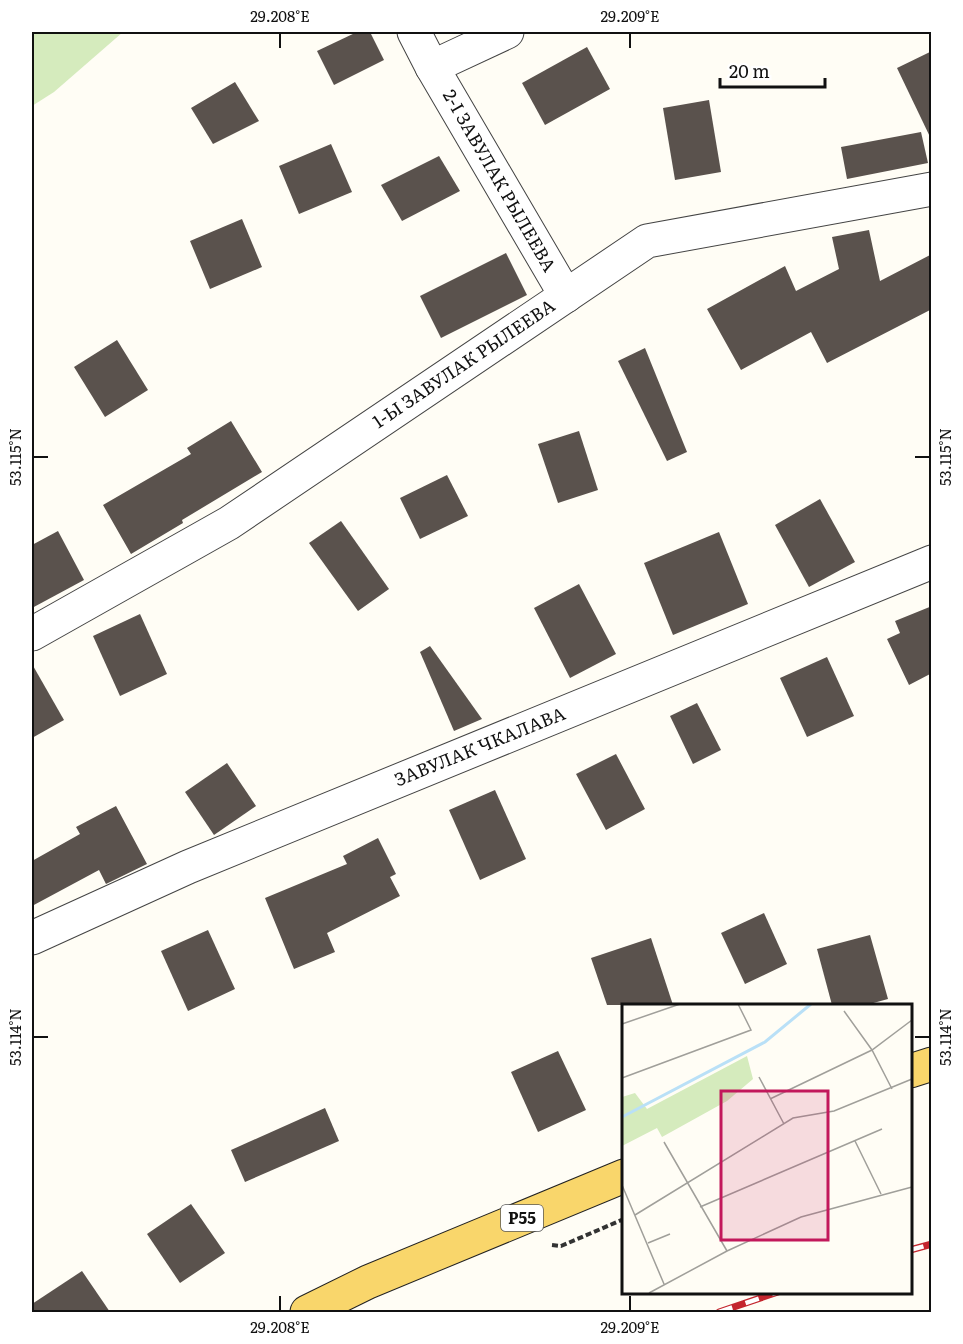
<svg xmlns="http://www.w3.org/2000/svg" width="963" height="1344" font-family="Literata,serif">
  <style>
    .green { fill: #d5ebbd }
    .building { fill: #5a524d }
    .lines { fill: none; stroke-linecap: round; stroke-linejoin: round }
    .minor-casing { stroke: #444; stroke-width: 35 }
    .major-casing { stroke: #222; stroke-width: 35 }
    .path { stroke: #333; stroke-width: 4; stroke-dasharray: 6 3; stroke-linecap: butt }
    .minor { stroke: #fff; stroke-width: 33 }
    .major { stroke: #f9d66b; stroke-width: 33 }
    .rail-casing { stroke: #c4262e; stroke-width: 7 }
    .rail { stroke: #fff; stroke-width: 4.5; stroke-dasharray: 14; stroke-linecap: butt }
    .ticks { fill: none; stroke: #111; stroke-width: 2 }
    .labels { text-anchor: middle; stroke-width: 6; stroke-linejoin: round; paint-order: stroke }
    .shield { fill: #fff; stroke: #585858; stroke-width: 1.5 }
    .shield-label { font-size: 16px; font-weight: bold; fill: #111 }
    .street-label { font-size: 18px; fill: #111; stroke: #fff }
    .inset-river { fill: none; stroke: #b9e0f7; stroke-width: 3 }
    .inset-road { fill: none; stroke: #a09f9a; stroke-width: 1.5 }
    .view { fill: #c2185b; fill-opacity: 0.15; stroke: #c2185b; stroke-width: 3 }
    .inset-edge { fill: none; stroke: #111; stroke-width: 3 }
    .neatline { fill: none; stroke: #111; stroke-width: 2 }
    .ticks-label { font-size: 15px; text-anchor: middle; fill: #111 }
  </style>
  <rect width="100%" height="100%" fill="#fffdf5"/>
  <!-- green -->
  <polygon class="green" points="32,32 123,32 54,92 32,106"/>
  <!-- building -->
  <g class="building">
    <polygon points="357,32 370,32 384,60 334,85 317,51"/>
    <polygon points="587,47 610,89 545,125 522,83"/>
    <polygon points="932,51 932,141 897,68"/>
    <polygon points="235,82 259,121 213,144 191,108"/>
    <polygon points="709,100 721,172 675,180 663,108"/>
    <polygon points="921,132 928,163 847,179 841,147"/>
    <polygon points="331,144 352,192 299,214 279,166"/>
    <polygon points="439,156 460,191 402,221 381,185"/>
    <polygon points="242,219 262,267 210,289 190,241"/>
    <polygon points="869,230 880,281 932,254 932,309 827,363 811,332 741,370 707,309 785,266 796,291 839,269 832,237"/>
    <polygon points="506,253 527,295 441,338 420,296"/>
    <polygon points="117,340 148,390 105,417 74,367"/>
    <polygon points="645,348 687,452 667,461 618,361"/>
    <polygon points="231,421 262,472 182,520 183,523 131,554 103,505 191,454 187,448"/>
    <polygon points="579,431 598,490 558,503 538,444"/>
    <polygon points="447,475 468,516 420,539 400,498"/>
    <polygon points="820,499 855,562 809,587 775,525"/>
    <polygon points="341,521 389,589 358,611 309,543"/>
    <polygon points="58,531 84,580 32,608 32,545"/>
    <polygon points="719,532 748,604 673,635 644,563"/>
    <polygon points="579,584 616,654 570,678 534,608"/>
    <polygon points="932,606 932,673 909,685 887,639 900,633 895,621"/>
    <polygon points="140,614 167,674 120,696 93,636"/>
    <polygon points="430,646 482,719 454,731 420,652"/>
    <polygon points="827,657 854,716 807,737 780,678"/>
    <polygon points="32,664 64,720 32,738"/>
    <polygon points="697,703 721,750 693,764 670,716"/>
    <polygon points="616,754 645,809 606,830 576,774"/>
    <polygon points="227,763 256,806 214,835 185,792"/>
    <polygon points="495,790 526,859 480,880 449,810"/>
    <polygon points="116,806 147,864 106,884 99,870 32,906 32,861 80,834 76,827"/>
    <polygon points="378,838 396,874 390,877 400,896 327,933 335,952 294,969 265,898 347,864 343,856"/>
    <polygon points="764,913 787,964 745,984 721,933"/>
    <polygon points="208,930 235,989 188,1011 161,951"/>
    <polygon points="870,935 888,999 866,1005 832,1005 817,949"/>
    <polygon points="651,938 673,1005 607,1005 591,958"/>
    <polygon points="558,1051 586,1110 538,1132 511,1072"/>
    <polygon points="325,1108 339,1141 245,1182 231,1150"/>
    <polygon points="191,1204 225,1253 180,1283 147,1234"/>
    <polygon points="82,1271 110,1312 32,1312 32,1304"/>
  </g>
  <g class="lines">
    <!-- minor casing -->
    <g class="minor-casing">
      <g id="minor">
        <polyline points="414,32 432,67 566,296"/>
        <polyline points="432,67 507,32"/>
        <polyline points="32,634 229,523 647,241 932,189"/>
        <polyline points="32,938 188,867 932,562"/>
      </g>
    </g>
    <!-- major casing -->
    <g class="major-casing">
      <g id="major">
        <polyline points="910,1071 932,1064"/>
        <polyline points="307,1312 368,1282 624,1176"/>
      </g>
    </g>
    <!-- path -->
    <polyline class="path" points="552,1245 561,1246 624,1219"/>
    <!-- minor -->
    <use href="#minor" class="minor"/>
    <!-- major -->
    <use href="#major" class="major"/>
    <!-- rail casing -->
    <g class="rail-casing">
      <g id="rail">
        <polyline points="910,1250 932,1244"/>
        <polyline points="719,1312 778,1292"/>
      </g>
    </g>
    <!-- rail -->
    <use href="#rail" class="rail"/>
  </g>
  <!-- ticks -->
  <path class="ticks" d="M280,33V48M630,33V48M33,457H48M915,457H930M33,1037H48M915,1037H930M280,1296V1311M630,1296V1311"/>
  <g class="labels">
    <!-- shield labels -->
    <rect class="shield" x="501" y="1205" width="42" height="26" rx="4.5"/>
    <g class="shield-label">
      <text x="522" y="1224">Р55</text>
    </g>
    <!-- street labels -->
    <g class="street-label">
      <text transform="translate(499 181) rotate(60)" y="6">2-І ЗАВУЛАК РЫЛЕЕВА</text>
      <text transform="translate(464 364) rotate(-34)" y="6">1-Ы ЗАВУЛАК РЫЛЕЕВА</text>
      <text transform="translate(480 747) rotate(-22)" y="6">ЗАВУЛАК ЧКАЛАВА</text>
    </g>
  </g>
  <!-- overview -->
  <g transform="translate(622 1004)">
    <rect width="290" height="290" fill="#fffdf5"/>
    <path d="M125,52L131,75L105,97L40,133L35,124L0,142V93L13,89L25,105Z" fill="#d5ebbd"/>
    <path class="inset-river" d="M0,113L143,38L189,0"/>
    <path class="inset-road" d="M222,7L250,46L270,85M0,20L58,0M137,73L162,120M0,74L129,26L116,0M148,95L250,46L290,16M233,137L259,190M42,138L105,247M0,181L42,280M78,203L260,125M13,211L171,114L212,107L290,75M26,239L48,230M27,289L105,247L179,213L290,183"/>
    <path class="view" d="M99,87H206V236H99Z"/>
    <rect width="290" height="290" class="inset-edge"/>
  </g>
  <!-- border -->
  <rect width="963" height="1344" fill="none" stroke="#ffffff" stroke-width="66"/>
  <!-- scale -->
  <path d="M720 78v9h105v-9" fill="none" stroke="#111111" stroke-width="3"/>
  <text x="729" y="78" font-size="18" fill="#111111" stroke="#ffffff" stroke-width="4.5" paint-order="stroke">20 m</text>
  <rect x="33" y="33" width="897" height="1278" class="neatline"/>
  <g class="ticks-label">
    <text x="280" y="22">29.208°E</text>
    <text x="630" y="22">29.209°E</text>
    <text transform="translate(16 457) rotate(-90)" y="5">53.115°N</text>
    <text transform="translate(946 457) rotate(-90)" y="5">53.115°N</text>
    <text transform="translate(16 1037) rotate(-90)" y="5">53.114°N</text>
    <text transform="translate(946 1037) rotate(-90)" y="5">53.114°N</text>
    <text x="280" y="1333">29.208°E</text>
    <text x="630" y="1333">29.209°E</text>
  </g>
</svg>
